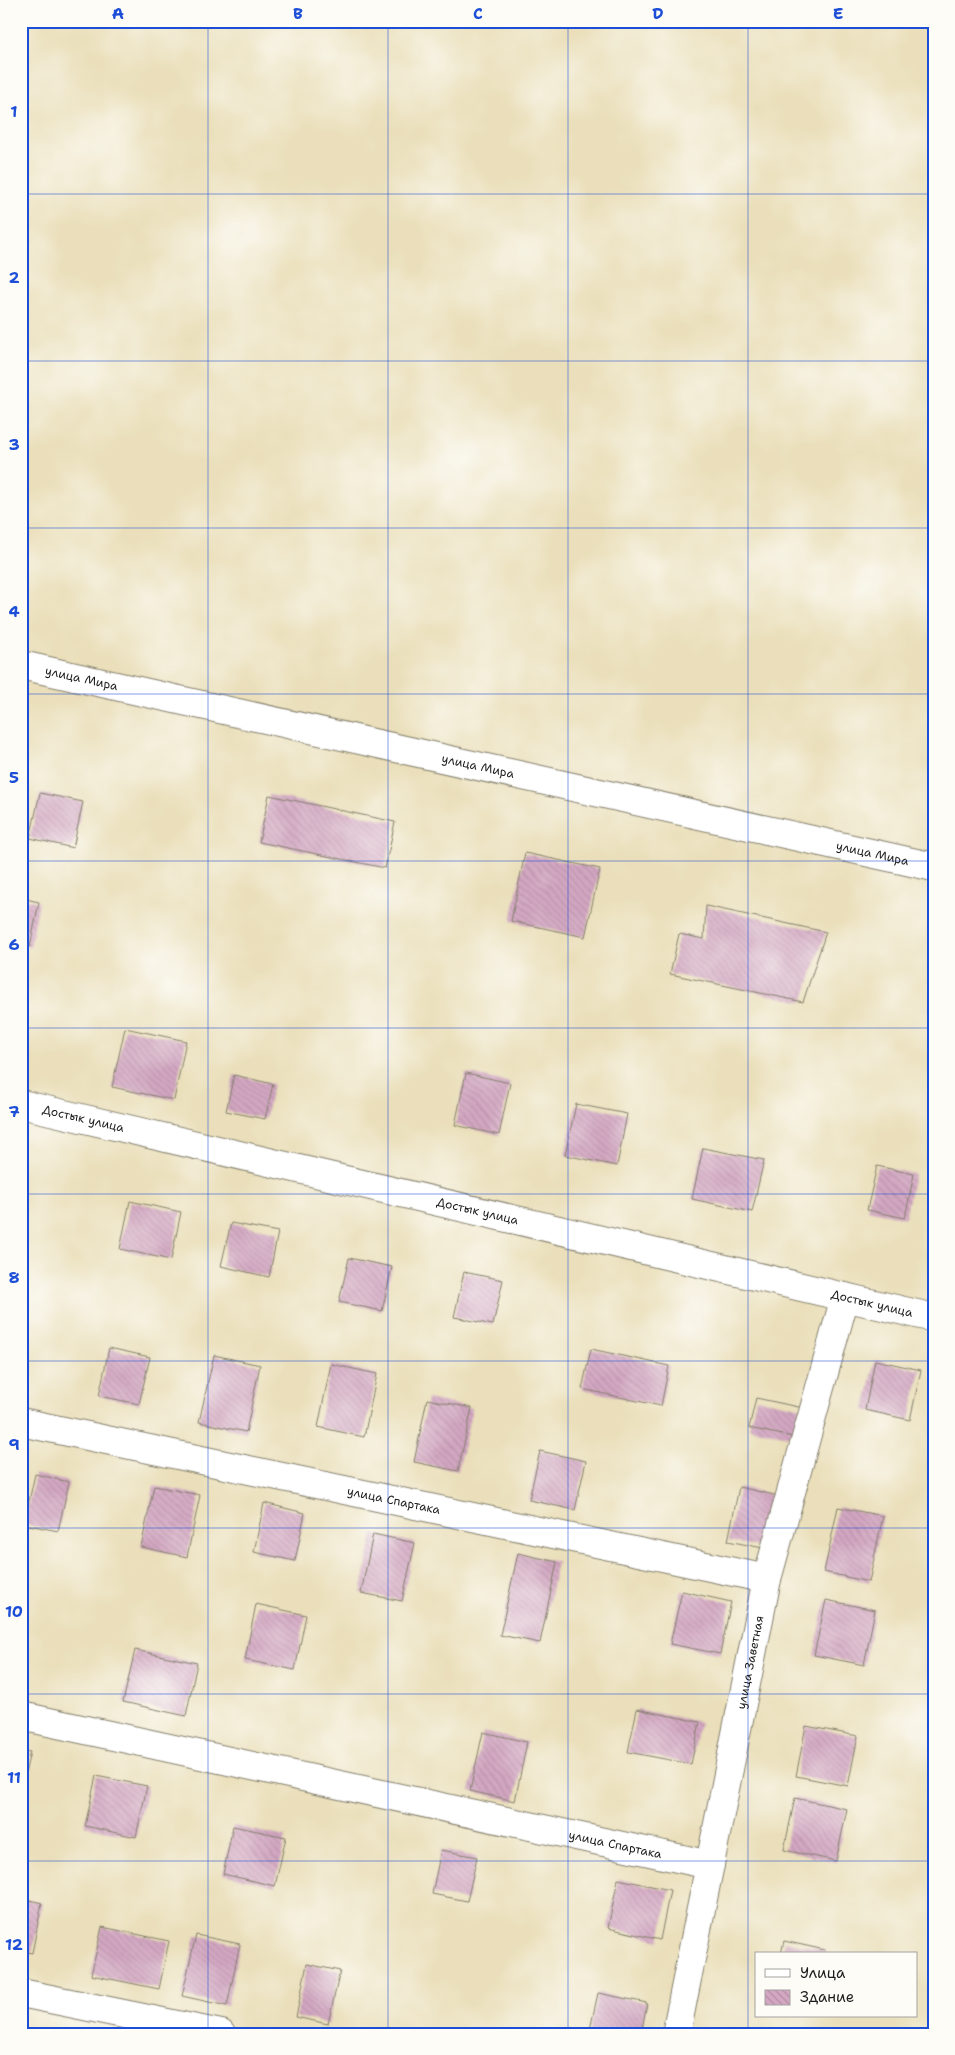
<svg xmlns="http://www.w3.org/2000/svg" width="955" height="2055" font-family="'Shantell Sans',sans-serif">
  <style>
    .building { fill: url(#building-back-hatch) }
    .lines { fill: none; stroke-linecap: round; stroke-linejoin: round }
    .street-casing { stroke: #837e6b; stroke-width: 30 }
    .street { stroke: #fff; stroke-width: 28 }
    .grid { fill: none; stroke: #1d4ed8; stroke-width: 1; stroke-opacity: 0.55 }
    .labels { text-anchor: middle; stroke-width: 4; stroke-linejoin: round; paint-order: stroke }
    .street-label { font-size: 12px; fill: #1c1c1c; stroke: #fdfcf7 }
    .neatline { fill: none; stroke: #1d4ed8; stroke-width: 2 }
    .grid-label { font-size: 16px; text-anchor: middle; font-weight: bold; fill: #1d4ed8 }
  </style>
  <defs>
    <pattern id="building-back-hatch" width="6" height="6" patternUnits="userSpaceOnUse" patternTransform="scale(1.25)"><rect width="6" height="6" fill="#d3a7c2"/><path d="M-1 5l2 2M0 0l6 6M5-1l2 2" fill="none" stroke="#b58fa6"/></pattern>
  </defs>
  <rect width="100%" height="100%" fill="#fdfcf7"/>
  <filter id="ink" filterUnits="userSpaceOnUse"><feTurbulence type="fractalNoise" baseFrequency=".02" numOctaves="2"/><feDisplacementMap in="SourceGraphic" scale="10" xChannelSelector="R" yChannelSelector="G"/><feConvolveMatrix kernelMatrix="1 2 1 2 8 2 1 2 1" color-interpolation-filters="sRGB"/></filter>
  <filter id="wash" filterUnits="userSpaceOnUse"><feTurbulence type="fractalNoise" baseFrequency=".0096" numOctaves="4" result="noise"/><feDisplacementMap in="SourceGraphic" scale="20" xChannelSelector="R" yChannelSelector="G"/><feGaussianBlur stdDeviation="1.12" result="paint"/><feColorMatrix in="noise" values="0 0 0 0 0 0 0 0 0 0 0 0 0 0 0 0 0 1.4 0 .05"/><feComposite in="paint" operator="in"/></filter>
  <g filter="url(#wash)">
    <rect width="100%" height="100%" fill="#eadfba"/>
    <g id="blocks">
      <!-- building -->
      <g class="building">
        <polygon points="40,793 83,802 73,848 30,838"/>
        <polygon points="269,795 395,822 385,868 259,842"/>
        <polygon points="525,853 600,869 585,937 511,921"/>
        <polygon points="21,898 39,902 30,947 21,945"/>
        <polygon points="706,906 826,932 803,1002 670,974 679,934 704,939"/>
        <polygon points="933,991 934,991 934,1012 929,1011"/>
        <polygon points="125,1028 186,1041 174,1100 112,1087"/>
        <polygon points="466,1073 510,1083 499,1135 455,1125"/>
        <polygon points="234,1075 273,1084 265,1119 226,1111"/>
        <polygon points="576,1104 627,1114 617,1166 565,1155"/>
        <polygon points="703,1148 764,1160 752,1212 692,1199"/>
        <polygon points="877,1166 914,1174 905,1218 867,1210"/>
        <polygon points="130,1201 181,1212 171,1260 120,1249"/>
        <polygon points="231,1223 278,1232 269,1277 221,1266"/>
        <polygon points="349,1258 392,1267 382,1311 339,1302"/>
        <polygon points="464,1272 503,1280 493,1325 454,1317"/>
        <polygon points="21,1301 30,1303 22,1340 21,1339"/>
        <polygon points="109,1348 150,1357 139,1404 99,1396"/>
        <polygon points="591,1349 669,1366 661,1406 582,1389"/>
        <polygon points="214,1355 260,1365 246,1432 199,1422"/>
        <polygon points="875,1360 921,1370 910,1420 865,1410"/>
        <polygon points="331,1364 377,1374 364,1437 318,1427"/>
        <polygon points="756,1398 808,1409 802,1439 749,1428"/>
        <polygon points="427,1399 472,1408 458,1471 414,1462"/>
        <polygon points="540,1451 586,1461 575,1510 529,1500"/>
        <polygon points="35,1474 69,1482 58,1531 24,1524"/>
        <polygon points="154,1486 200,1495 187,1557 141,1547"/>
        <polygon points="739,1487 779,1496 768,1549 728,1541"/>
        <polygon points="264,1503 305,1513 295,1561 254,1552"/>
        <polygon points="838,1507 883,1516 869,1582 824,1572"/>
        <polygon points="373,1534 415,1543 402,1601 361,1593"/>
        <polygon points="518,1553 557,1562 540,1643 500,1635"/>
        <polygon points="682,1591 731,1602 720,1654 670,1644"/>
        <polygon points="826,1600 875,1610 864,1665 814,1655"/>
        <polygon points="256,1604 306,1615 295,1670 245,1660"/>
        <polygon points="135,1650 197,1663 186,1716 123,1702"/>
        <polygon points="637,1709 700,1722 691,1764 628,1752"/>
        <polygon points="806,1726 858,1736 848,1786 796,1776"/>
        <polygon points="483,1732 527,1742 515,1801 470,1791"/>
        <polygon points="21,1750 30,1752 22,1787 21,1787"/>
        <polygon points="96,1776 147,1786 136,1837 85,1826"/>
        <polygon points="795,1798 847,1809 836,1861 784,1850"/>
        <polygon points="233,1826 286,1837 275,1886 223,1874"/>
        <polygon points="441,1850 477,1857 467,1901 432,1894"/>
        <polygon points="618,1879 670,1890 660,1940 608,1928"/>
        <polygon points="21,1898 42,1903 32,1953 21,1951"/>
        <polygon points="102,1927 169,1941 159,1989 91,1975"/>
        <polygon points="196,1935 240,1944 227,2006 182,1996"/>
        <polygon points="784,1941 825,1950 824,1954 781,1954"/>
        <polygon points="307,1964 340,1971 328,2024 296,2017"/>
        <polygon points="598,1993 647,2003 641,2034 589,2034"/>
      </g>
    </g>
  </g>
  <g filter="url(#ink)">
    <use href="#blocks" fill-opacity="0" stroke="#837e6b" stroke-width="1"/>
    <g class="lines">
      <!-- street casing -->
      <g class="street-casing">
        <g id="street">
          <path id="s1" d="M21,665L934,867"/>
          <path id="s2" d="M21,1104L934,1318"/>
          <path id="s3" d="M21,1422L767,1579"/>
          <path id="s4" d="M21,1716L710,1865"/>
          <polyline points="21,1993 221,2034"/>
          <path id="s5" d="M676,2034L767,1579L845,1297"/>
        </g>
      </g>
      <!-- street -->
      <use href="#street" class="street"/>
    </g>
  </g>
  <!-- grid -->
  <path class="grid" d="M208,21V2034M388,21V2034M568,21V2034M748,21V2034M21,194H934M21,361H934M21,528H934M21,694H934M21,861H934M21,1028H934M21,1194H934M21,1361H934M21,1528H934M21,1694H934M21,1861H934"/>
  <g class="labels">
    <!-- street labels -->
    <g class="street-label">
      <text dy="4" stroke="none"><textPath href="#s1" startOffset="62">улица Мира</textPath></text>
      <text dy="4" stroke="none"><textPath href="#s1" startOffset="468">улица Мира</textPath></text>
      <text dy="4" stroke="none"><textPath href="#s1" startOffset="872">улица Мира</textPath></text>
      <text dy="4" stroke="none"><textPath href="#s2" startOffset="64">Достык улица</textPath></text>
      <text dy="4" stroke="none"><textPath href="#s2" startOffset="469">Достык улица</textPath></text>
      <text dy="4" stroke="none"><textPath href="#s2" startOffset="874">Достык улица</textPath></text>
      <text dy="4" stroke="none"><textPath href="#s3" startOffset="381">улица Спартака</textPath></text>
      <text dy="4" stroke="none"><textPath href="#s5" startOffset="379">улица Заветная</textPath></text>
      <text dy="4" stroke="none"><textPath href="#s4" startOffset="608">улица Спартака</textPath></text>
    </g>
  </g>
  <!-- margin -->
  <rect width="955" height="2055" fill="none" stroke="#fdfcf7" stroke-width="55"/>
  <!-- legend -->
  <rect x="755" y="1952" width="162" height="65" fill="#fdfcf7" stroke="#a3a29f"/>
  <rect x="765" y="1969" width="25" height="8" fill="#ffffff" stroke="#a3a29f"/>
  <text x="800" y="1978" font-size="15" fill="#1c1c1c">Улица</text>
  <rect x="765" y="1990" width="25" height="15" fill="url(#building-back-hatch)" stroke="#a3a29f"/>
  <text x="800" y="2002" font-size="15" fill="#1c1c1c">Здание</text>
  <rect x="28" y="28" width="900" height="2000" class="neatline"/>
  <g class="grid-label">
    <text x="118" y="19">A</text>
    <text x="298" y="19">B</text>
    <text x="478" y="19">C</text>
    <text x="658" y="19">D</text>
    <text x="838" y="19">E</text>
    <text x="14" y="117">1</text>
    <text x="14" y="283">2</text>
    <text x="14" y="450">3</text>
    <text x="14" y="617">4</text>
    <text x="14" y="783">5</text>
    <text x="14" y="950">6</text>
    <text x="14" y="1117">7</text>
    <text x="14" y="1283">8</text>
    <text x="14" y="1450">9</text>
    <text x="14" y="1617">10</text>
    <text x="14" y="1783">11</text>
    <text x="14" y="1950">12</text>
  </g>
</svg>
